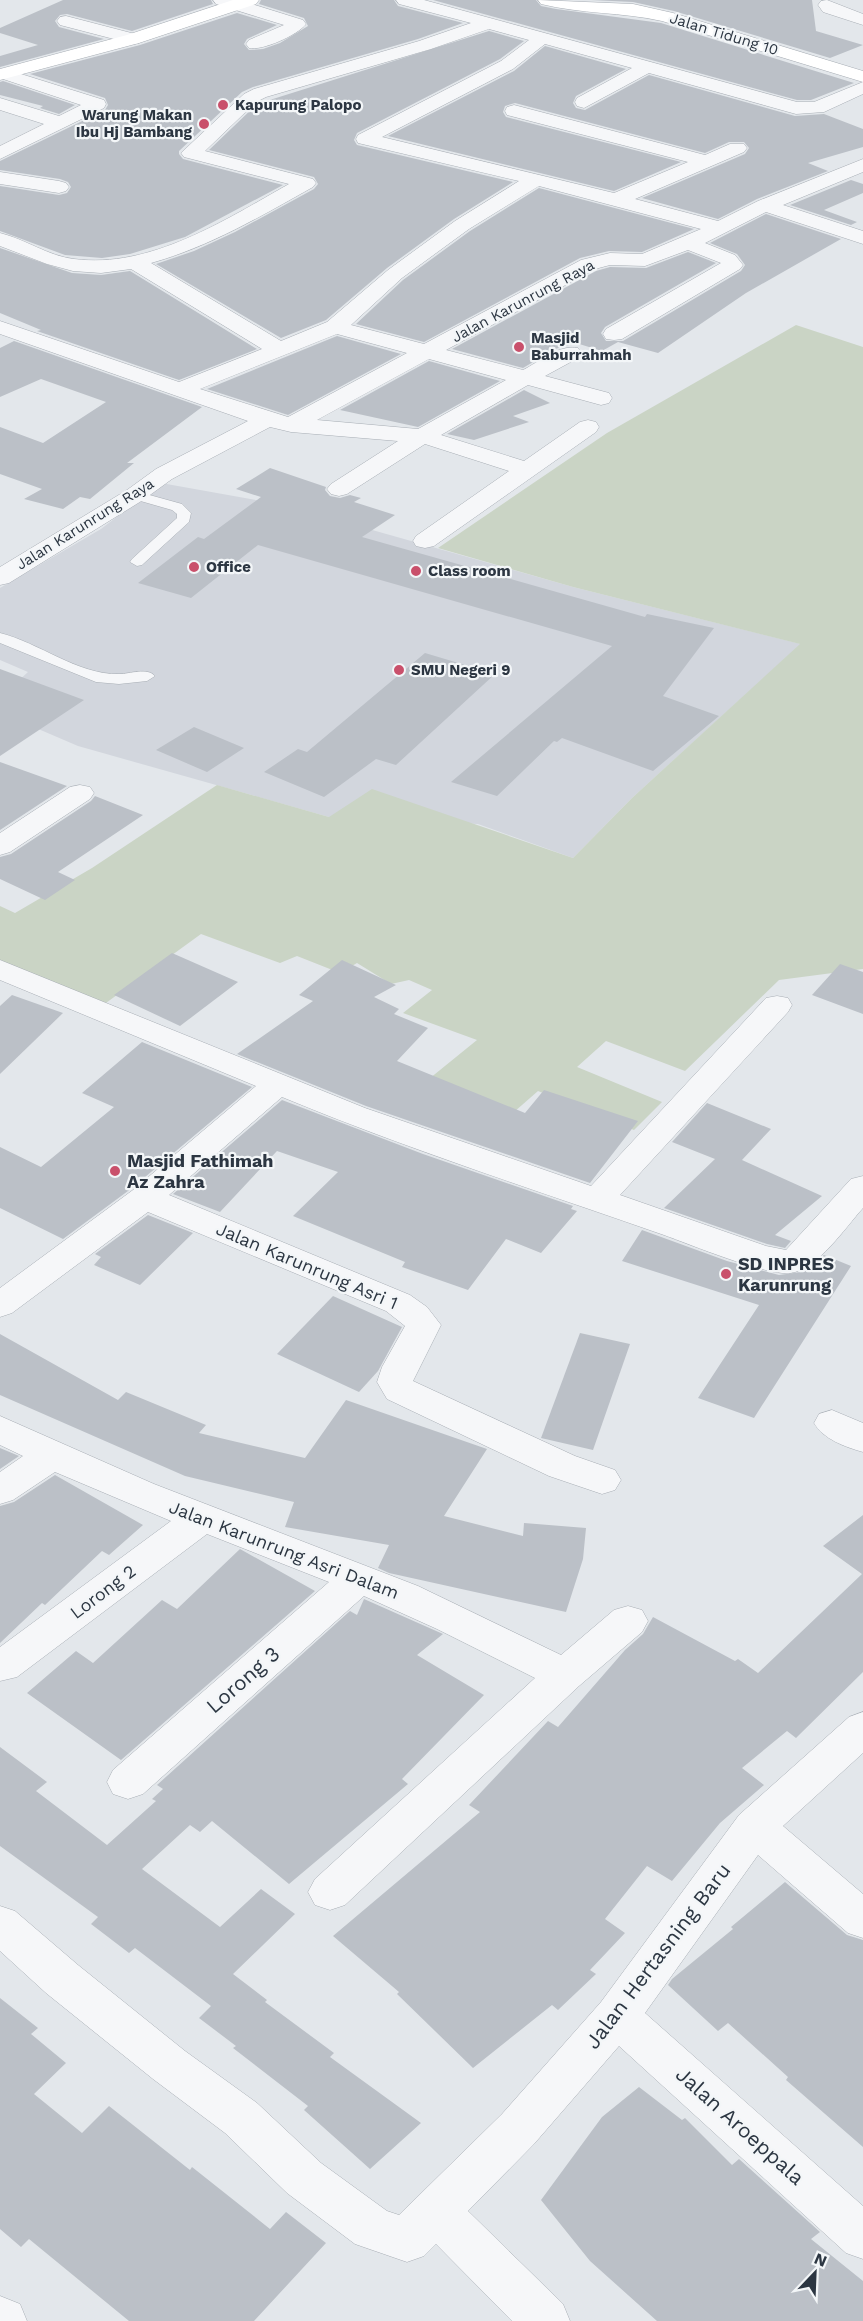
<svg xmlns="http://www.w3.org/2000/svg" width="863" height="2321" font-family="'Work Sans',sans-serif">
  <style>
    .built { fill: #d2d6dd }
    .green { fill: #cad4c5 }
    .building { fill: #bbc0c7 }
    .lines { fill: none; stroke-linecap: round; stroke-linejoin: round }
    .lane-casing { stroke: #a8aeb5; stroke-width: 1 }
    .street-casing { stroke: #a8aeb5; stroke-width: 1 }
    .secondary-casing { stroke: #a8aeb5; stroke-width: 1 }
    .lane { fill: #f6f7f9; fill-rule: evenodd }
    .street { fill: #f6f7f9; fill-rule: evenodd }
    .secondary { fill: #fff; fill-rule: evenodd }
    .poi-dot { fill: #c9506b; stroke: #f3f6f8; stroke-width: 2 }
    .labels { text-anchor: middle; stroke-width: 4.5; stroke-linejoin: round; paint-order: stroke }
    .far-street-label { font-size: 15px; fill: #2c3642; stroke: #f3f6f8 }
    .far-poi-label { font-size: 15px; font-weight: bold; fill: #2c3642; stroke: #f3f6f8; text-anchor: start }
    .poi-label { font-size: 18px; font-weight: bold; fill: #2c3642; stroke: #f3f6f8; text-anchor: start }
    .street-label { font-size: 18px; fill: #2c3642; stroke: #f3f6f8 }
    .near-street-label { font-size: 21px; fill: #2c3642; stroke: #f3f6f8 }
  </style>
  <rect width="100%" height="100%" fill="#e3e7eb"/>
  <!-- built -->
  <polygon class="built" points="161,483 284,505 573,587 801,644 632,798 573,858 478,824 329,817 78,746 22,722 15,684 28,672 0,660 0,588 101,529"/>
  <!-- green -->
  <polygon class="green" points="796,325 863,347 863,969 779,980 685,1071 606,1041 577,1067 662,1102 634,1130 538,1091 507,1118 424,1083 477,1040 403,1013 432,990 409,980 391,984 357,963 340,973 297,956 280,963 201,934 99,1008 0,966 0,906 15,913 92,868 217,785 329,817 372,789 573,858 632,798 800,644 573,587 438,548 607,433"/>
  <!-- building -->
  <g class="building">
    <polygon points="63,0 211,0 213,4 132,31 67,14 60,15 55,21 59,27 104,39 0,67 0,56 38,45 0,33 0,28"/>
    <polygon points="261,0 394,0 398,6 463,23 418,39 253,87 242,92 179,151 179,154 183,159 283,185 185,237 130,254 102,258 65,255 0,231 0,186 59,195 67,193 71,187 68,182 60,179 0,170 0,161 105,110 108,105 105,98 30,74 140,45 237,13 277,25 247,39 244,44 249,50 263,49 280,43 308,26 304,18 259,4"/>
    <polygon points="433,0 536,0 541,6 556,9 661,23 854,83 811,100 797,100"/>
    <polygon points="591,0 812,0 816,31 863,45 830,58 674,11 633,2"/>
    <polygon points="489,31 524,41 500,59 357,133 354,140 357,145 513,182 454,219 387,268 326,320 281,338 156,264 194,251 235,232 314,189 318,184 314,177 209,150 257,104"/>
    <polygon points="545,46 626,69 576,96 573,103 576,108 585,110 649,75 795,116 824,114 863,129 863,147 808,163 828,171 757,199 718,219 642,198 745,154 749,148 744,142 729,142 705,153 515,103 505,106 503,112 506,117 681,162 614,191 388,136 514,71"/>
    <polygon points="3,81 75,105 59,114 40,108 43,106 0,95 0,82"/>
    <polygon points="851,180 863,184 863,193 824,210 857,222 851,225 790,205"/>
    <polygon points="539,188 694,229 642,252 609,251 580,258 424,342 356,324 403,280 470,231"/>
    <polygon points="766,214 841,239 746,293 658,353 618,342 602,351 576,343 555,349 523,368 452,349 596,271 610,267 646,268 688,252 716,263 605,327 601,333 606,341 623,341 741,271 745,265 737,254 710,243"/>
    <polygon points="0,248 72,273 101,275 130,271 257,349 179,380 37,331 41,330 0,313"/>
    <polygon points="337,336 401,354 288,415 207,389"/>
    <polygon points="14,341 202,407 127,463 134,463 90,499 80,497 63,509 24,499 42,489 0,474 0,427 43,443 106,402 41,379 0,397 0,348"/>
    <polygon points="429,361 500,381 418,427 340,410"/>
    <polygon points="524,390 550,403 513,416 529,422 474,440 447,434"/>
    <polygon points="270,468 326,487 325,490 330,496 340,498 350,495 361,498 354,502 395,515 362,537 645,617 647,614 714,628 663,696 719,716 653,771 562,738 557,742 554,741 497,796 451,782 612,646 258,545 191,598 138,583 198,537 204,539 261,497 236,489"/>
    <polygon points="425,653 495,674 396,765 376,759 324,797 264,772 298,749 307,752"/>
    <polygon points="0,669 84,700 0,756"/>
    <polygon points="194,727 244,748 207,772 156,750"/>
    <polygon points="0,762 67,786 0,830"/>
    <polygon points="95,796 143,815 58,872 75,880 45,900 0,879 0,857 11,854 91,801"/>
    <polygon points="172,953 238,982 180,1026 114,995"/>
    <polygon points="342,960 396,985 374,997 399,1009 394,1014 428,1028 397,1061 525,1113 544,1090 638,1121 590,1183 366,1106 237,1054 313,1001 299,995"/>
    <polygon points="840,964 863,972 863,1014 812,995"/>
    <polygon points="12,995 63,1013 0,1074 0,1006"/>
    <polygon points="142,1042 252,1087 132,1188 63,1239 0,1208 0,1147 41,1167 114,1107 82,1093"/>
    <polygon points="282,1100 423,1154 573,1206 571,1209 577,1211 541,1253 506,1239 468,1290 402,1267 405,1262 293,1216 338,1172 277,1151 220,1212 173,1194"/>
    <polygon points="707,1103 771,1129 742,1160 822,1196 775,1235 791,1241 785,1248 767,1244 664,1208 715,1159 672,1142"/>
    <polygon points="148,1215 193,1233 140,1285 94,1265 101,1257 95,1254"/>
    <polygon points="642,1230 727,1261 779,1275 801,1272 824,1255 851,1266 754,1418 698,1398 759,1305 622,1261"/>
    <polygon points="333,1296 402,1327 378,1371 359,1392 277,1354"/>
    <polygon points="580,1333 630,1344 593,1450 541,1438"/>
    <polygon points="0,1334 118,1400 126,1392 206,1425 199,1433 305,1458 346,1400 487,1449 444,1516 523,1536 524,1523 586,1528 583,1559 566,1612 389,1573 378,1568 389,1545 285,1527 294,1502 185,1476 0,1395"/>
    <polygon points="0,1448 19,1456 0,1469"/>
    <polygon points="55,1475 143,1525 109,1555 102,1551 45,1605 42,1603 0,1643 0,1506 14,1502"/>
    <polygon points="863,1515 863,1672 796,1738 787,1731 742,1768 764,1785 720,1823 672,1881 647,1866 605,1919 625,1933 590,1970 596,1974 558,2010 552,2005 473,2068 397,1994 399,1992 333,1936 480,1812 469,1805 548,1721 558,1727 625,1650 643,1634 653,1617 735,1661 738,1659 758,1673 862,1574 823,1546"/>
    <polygon points="240,1549 315,1591 121,1760 27,1693 76,1651 93,1663 162,1600 177,1609"/>
    <polygon points="364,1599 443,1634 417,1655 484,1695 402,1779 408,1784 289,1884 212,1821 200,1832 190,1825 142,1869 220,1927 261,1889 295,1914 233,1974 267,2000 265,2002 334,2053 330,2057 421,2123 370,2169 304,2110 308,2106 233,2048 236,2046 199,2018 211,2006 135,1948 129,1953 91,1924 98,1917 0,1846 0,1747 47,1782 36,1791 107,1845 156,1801 152,1799 163,1789 157,1785 350,1611 357,1615"/>
    <polygon points="785,1882 847,1935 863,1940 863,2147 786,2080 788,2077 728,2023 718,2031 668,1985 672,1979 733,1929 731,1927"/>
    <polygon points="0,1998 38,2028 31,2034 66,2063 34,2094 82,2133 109,2106 190,2170 192,2167 270,2229 286,2212 326,2243 254,2321 129,2321 29,2239 21,2247 0,2229"/>
    <polygon points="639,2087 682,2120 685,2118 732,2165 739,2159 820,2232 811,2239 863,2281 863,2321 657,2321 590,2261 541,2200 602,2117"/>
  </g>
  <g class="lines">
    <!-- lane casing -->
    <g class="lane-casing">
      <g id="lane">
        <polygon points="135,491 182,504 191,513 189,522 142,565 137,566 130,562 132,559 177,518 177,514 172,510 130,498 128,495"/>
        <path d="M0,633C40,643 78,675 119,674C130,674 147,667 155,676L147,681L119,684L96,682L0,643Z"/>
      </g>
    </g>
    <!-- street casing -->
    <g class="street-casing">
      <g id="street">
        <path d="M213,0H239L303,20L306,24C298,35 262,51 249,48L246,44L249,40L284,25L216,4Z"/>
        <path d="M396,0H424L797,102H814L863,82V94L824,112L796,114L649,73L584,108L577,106L575,102L577,98L632,68L545,44L513,69L382,137L614,193L688,162L507,115L505,111L507,107L514,105L705,155L730,144H744L747,148L744,152L635,199L718,221L758,201L863,159V172L783,205L863,231V244L766,212L705,243L735,255L743,265L740,269L622,339L614,340L606,339L603,334L606,329L721,263L688,250L645,266L610,265L595,269L446,350L523,370C539,362 559,344 578,348L581,353L578,358L545,376L609,393L612,398L609,403L601,405L528,385L441,435L524,461L580,422L588,420L596,422L599,427L596,432L434,546L425,548L416,546L413,541L416,536L509,471L425,444L347,494L339,496L331,494L327,489L331,484L398,441L291,432L270,427L172,479L143,500L9,583L0,585V567L127,490L156,469L248,421L0,334V321L179,382L262,349L131,269L101,273L73,271L47,264L0,246V233C25,239 48,256 74,259C150,269 225,220 289,184L184,157L181,153L244,94L254,89L419,41L471,23L399,4ZM489,29L529,40L501,61L358,135L356,139L358,143L519,181L455,221L388,270L327,322L281,341L151,263C209,247 261,216 313,187L316,183L313,179L205,151L256,102L266,97L431,49ZM539,186L701,229L642,254L610,253L581,260L424,344L351,325L402,278L469,229ZM337,334L407,353L288,417L200,389ZM429,359L506,380L418,429L317,420Z"/>
        <polygon points="827,0 863,14 863,25 823,12 818,5 821,1"/>
        <polygon points="66,16 139,35 142,39 139,43 133,44 60,25 57,21 60,17"/>
        <polygon points="5,69 104,100 106,104 104,108 0,159 0,146 44,124 0,110 0,98 59,116 81,105 0,78 0,70"/>
        <polygon points="0,172 59,181 66,183 69,187 66,191 59,193 0,184"/>
        <polygon points="80,785 90,787 94,793 90,799 10,852 0,855 0,833 70,787"/>
        <path d="M0,960L365,1108L591,1186L766,998L777,996L788,998L792,1005L788,1012L620,1195L766,1246L786,1250L851,1179L863,1176V1208C845,1228 817,1270 790,1273C767,1276 689,1244 664,1235C536,1190 407,1149 282,1097L169,1195L410,1295L427,1307L441,1325L413,1381L575,1456L615,1470L621,1480L615,1490L602,1494L549,1476L387,1399L377,1382L382,1367L405,1326L386,1311L148,1212L12,1313L0,1317V1288L133,1190L256,1086L0,980Z"/>
        <path d="M832,1410L863,1423V1452C845,1447 823,1439 814,1423L819,1414Z"/>
        <polygon points="0,1416 154,1484 418,1586 561,1655 614,1610 628,1606 642,1610 648,1621 642,1632 579,1686 345,1905 330,1910 315,1905 308,1892 315,1879 535,1678 437,1629 364,1596 143,1794 128,1799 113,1794 107,1782 113,1770 329,1582 207,1534 17,1677 0,1681 0,1647 171,1521 55,1472 13,1500 0,1504 0,1472 23,1456 0,1445"/>
        <polygon points="863,1712 863,1753 783,1826 863,1894 863,1938 848,1933 758,1855 645,2013 863,2206 863,2259 846,2253 619,2046 534,2144 468,2211 563,2304 570,2321 512,2321 436,2244 424,2256 407,2262 355,2244 287,2193 225,2133 153,2079 46,1993 0,1951 0,1906 15,1911 78,1965 185,2051 257,2103 321,2163 387,2211 399,2215 502,2114 601,2002 739,1815 849,1717"/>
        <polygon points="0,2296 20,2304 27,2321 0,2321"/>
      </g>
    </g>
    <!-- secondary casing -->
    <g class="secondary-casing">
      <g id="secondary">
        <polygon points="233,0 259,0 256,4 139,43 0,80 0,69 127,35"/>
        <path d="M538,0L633,4L673,13L863,71V82L662,21C622,12 581,14 541,4Z"/>
      </g>
    </g>
    <!-- lane -->
    <use href="#lane" class="lane"/>
    <!-- street -->
    <use href="#street" class="street"/>
    <!-- secondary -->
    <use href="#secondary" class="secondary"/>
  </g>
  <!-- markers -->
  <g class="poi-dot">
    <circle cx="223" cy="105" r="6"/>
    <circle cx="204" cy="124" r="6"/>
    <circle cx="519" cy="347" r="6"/>
    <circle cx="194" cy="567" r="6"/>
    <circle cx="416" cy="571" r="6"/>
    <circle cx="399" cy="670" r="6"/>
    <circle cx="115" cy="1171" r="6"/>
    <circle cx="726" cy="1274" r="6"/>
  </g>
  <g class="labels">
    <!-- far-street labels -->
    <g class="far-street-label">
      <text transform="translate(724 34) rotate(17)" y="5">Jalan Tidung 10</text>
      <text transform="translate(523 301) rotate(-28)" y="5">Jalan Karunrung Raya</text>
      <text transform="translate(85 524) rotate(-32)" y="5">Jalan Karunrung Raya</text>
    </g>
    <!-- far-poi labels -->
    <g class="far-poi-label">
      <text x="235" y="110">Kapurung Palopo</text>
      <text x="192" y="120" text-anchor="end">Warung Makan<tspan x="192" dy="17">Ibu Hj Bambang</tspan></text>
      <text x="531" y="343">Masjid<tspan x="531" dy="17">Baburrahmah</tspan></text>
      <text x="206" y="572">Office</text>
      <text x="428" y="576">Class room</text>
      <text x="411" y="675">SMU Negeri 9</text>
    </g>
    <!-- poi labels -->
    <g class="poi-label">
      <text x="127" y="1167">Masjid Fathimah<tspan x="127" dy="21">Az Zahra</tspan></text>
      <text x="738" y="1270">SD INPRES<tspan x="738" dy="21">Karunrung</tspan></text>
    </g>
    <!-- street labels -->
    <g class="street-label">
      <text transform="translate(307 1266) rotate(23)" y="6">Jalan Karunrung Asri 1</text>
      <text transform="translate(284 1550) rotate(21)" y="6">Jalan Karunrung Asri Dalam</text>
      <text transform="translate(103 1592) rotate(-37)" y="6">Lorong 2</text>
    </g>
    <!-- near-street labels -->
    <g class="near-street-label">
      <text transform="translate(243 1680) rotate(-41)" y="7">Lorong 3</text>
      <text transform="translate(658 1956) rotate(-53)" y="7">Jalan Hertasning Baru</text>
      <text transform="translate(740 2126) rotate(42)" y="7">Jalan Aroeppala</text>
    </g>
  </g>
  <!-- north arrow -->
  <g transform="translate(815 2273) rotate(23)" stroke="#f3f6f8" stroke-width="4.5" paint-order="stroke">
  <path d="M0-4.5L10 22L0 15L-10 22Z" fill="#2c3642"/>
  <text y="-9" font-size="16" font-weight="bold" text-anchor="middle" fill="#2c3642">N</text>
  </g>
</svg>
